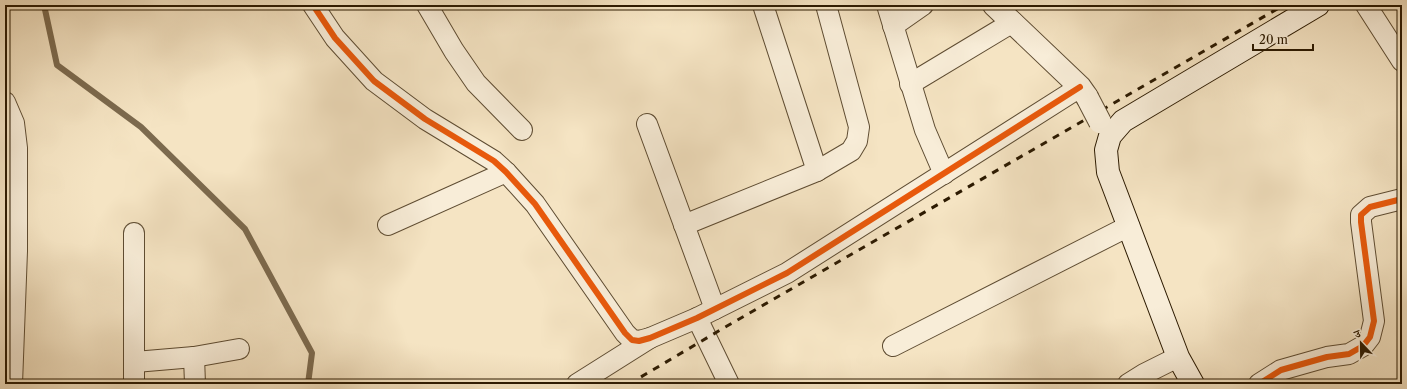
<svg xmlns="http://www.w3.org/2000/svg" width="1407" height="389" font-family="'Libre Caslon Text','Noto Serif Devanagari',serif">
  <style>
    .lines { fill: none; stroke-linecap: round; stroke-linejoin: round }
    .stream { stroke: #7c6a4e; stroke-width: 6 }
    .minor-casing { stroke: #5e4c32; stroke-width: 22 }
    .tertiary-casing { stroke: #5e4c32; stroke-width: 24 }
    .secondary-casing { stroke: #2c1a01; stroke-width: 24 }
    .minor { stroke: #f8edd8; stroke-width: 20 }
    .tertiary { stroke: #f8edd8; stroke-width: 22 }
    .secondary { stroke: #f8edd8; stroke-width: 22 }
    .rail { stroke: #2c1a01; stroke-width: 3; stroke-dasharray: 7 7; stroke-linecap: butt }
    .tertiary-bridge-casing { stroke: #5e4c32; stroke-width: 24; stroke-linecap: butt }
    .tertiary-bridge { stroke: #f8edd8; stroke-width: 22 }
    .cycleway-casing { stroke: #f8edd8; stroke-width: 8 }
    .cycleway { stroke: #e8590c; stroke-width: 6 }
  </style>
  <rect width="100%" height="100%" fill="#f5e4c3"/>
  <filter id="stains"><feTurbulence type="fractalNoise" baseFrequency=".005" numOctaves="4"/><feColorMatrix values="0 0 0 0 .2 0 0 0 0 .09 0 0 0 0 .02 0 0 0 .5 -.17"/></filter>
  <radialGradient id="worn" r=".72"><stop offset=".6" stop-color="#630" stop-opacity="0"/><stop offset="1" stop-color="#630" stop-opacity=".3"/></radialGradient>
  <g class="lines">
    <!-- stream -->
    <polyline class="stream" points="44,5 57,65 141,127 245,229 312,353 308,384"/>
    <!-- minor casing -->
    <g class="minor-casing">
      <g id="minor">
        <polyline points="313,5 335,38 374,81 425,119 494,161 506,172 535,204 625,333 632,340 639,341 650,338 697,318 787,273 1080,87"/>
        <polyline points="427,5 454,51 476,83 522,130"/>
        <polyline points="763,5 817,171"/>
        <polyline points="887,5 925,130 944,174"/>
        <polyline points="1366,5 1402,61"/>
        <polyline points="893,26 923,5"/>
        <polyline points="910,84 1013,22"/>
        <polyline points="5,102 14,123 17,148 17,251 12,384"/>
        <polyline points="647,124 715,309"/>
        <polyline points="388,225 506,172"/>
        <polyline points="684,225 817,171 851,151 857,141 859,127 826,5"/>
        <polyline points="697,318 729,384"/>
        <polyline points="893,346 1129,226"/>
        <polyline points="194,357 195,384"/>
        <polyline points="135,362 194,357 239,349"/>
        <polyline points="134,384 134,233"/>
        <polyline points="577,384 650,338"/>
        <polyline points="1128,384 1144,374 1178,357"/>
        <polyline points="1259,384 1281,370 1327,357 1349,354 1363,346 1370,337 1374,321 1361,222 1361,215 1370,207 1402,199"/>
      </g>
    </g>
    <!-- tertiary casing -->
    <g class="tertiary-casing">
      <polyline id="tertiary" points="994,5 1080,87 1087,97"/>
    </g>
    <!-- secondary casing -->
    <g class="secondary-casing">
      <polyline id="secondary" points="1193,384 1178,357 1108,172 1106,150 1110,136 1123,121 1318,5"/>
    </g>
    <!-- minor -->
    <use href="#minor" class="minor"/>
    <!-- tertiary -->
    <use href="#tertiary" class="tertiary"/>
    <!-- secondary -->
    <use href="#secondary" class="secondary"/>
    <!-- rail -->
    <polyline class="rail" points="629,384 727,326 1284,5"/>
    <!-- tertiary-bridge casing -->
    <g class="tertiary-bridge-casing">
      <polyline id="tertiary-bridge" points="1087,97 1100,122"/>
    </g>
    <!-- tertiary-bridge -->
    <use href="#tertiary-bridge" class="tertiary-bridge"/>
    <!-- cycleway casing -->
    <g class="cycleway-casing">
      <g id="cycleway">
        <polyline points="313,5 335,38 374,81 425,119 494,161 506,172 535,204 625,333 632,340 639,341 650,338 697,318 787,273 1080,87"/>
        <polyline points="1259,384 1281,370 1327,357 1349,354 1363,346 1370,337 1374,321 1361,222 1361,215 1370,207 1402,199"/>
      </g>
    </g>
    <!-- cycleway -->
    <use href="#cycleway" class="cycleway"/>
  </g>
  <!-- margin -->
  <rect width="1407" height="389" fill="none" stroke="#f5e4c3" stroke-width="20"/>
  <rect x="6" y="6" width="1395" height="377" fill="none" stroke="#2c1a01" stroke-width="2"/>
  <rect x="10" y="10" width="1387" height="369" fill="none" stroke="#2c1a01"/>
  <!-- north arrow -->
  <g transform="translate(1361 343) rotate(338)" stroke="#f8edd8" stroke-width="3" paint-order="stroke">
  <path d="M0-3L7 15L0 10L-7 15Z" fill="#2c1a01"/>
  <text y="-6" font-size="11" font-weight="bold" text-anchor="middle" fill="#2c1a01">उ</text>
  </g>
  <!-- scale -->
  <path d="M1253 44v6h60v-6" fill="none" stroke="#2c1a01" stroke-width="2"/>
  <text x="1259" y="44" font-size="12" fill="#2c1a01" stroke="#f8edd8" stroke-width="3" paint-order="stroke">20 m</text>
  <rect width="100%" height="100%" filter="url(#stains)"/>
  <rect width="100%" height="100%" fill="url(#worn)"/>
</svg>
